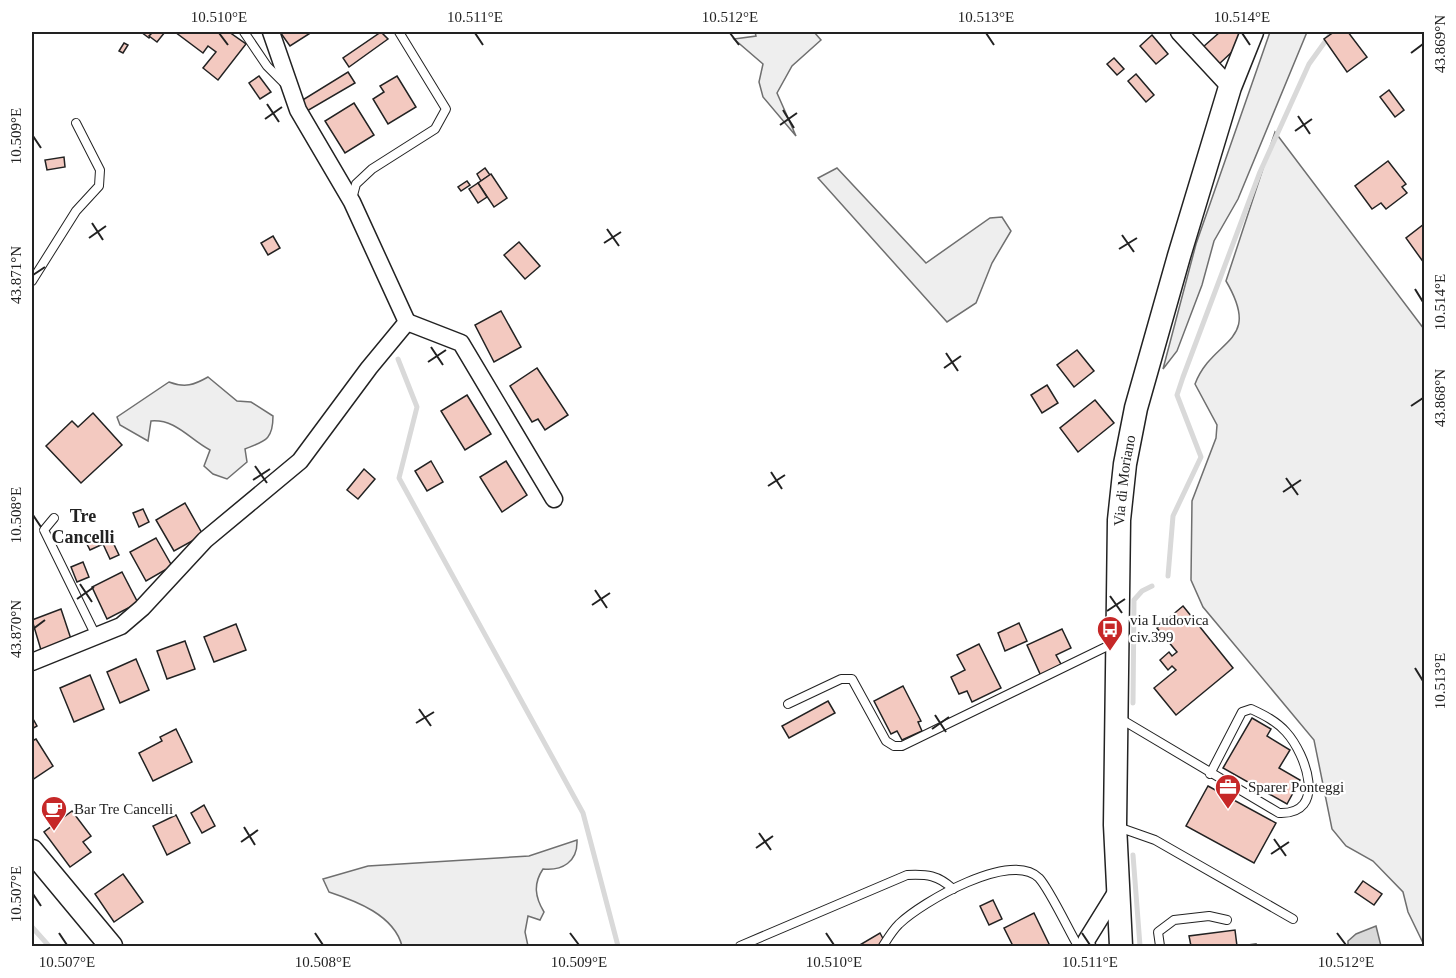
<svg xmlns="http://www.w3.org/2000/svg" width="1456" height="978" font-family="Georgia,serif">
  <style>
    .green { fill: #eee; stroke: #6f6f6f; stroke-width: 1.5 }
    .water { fill: #d9d9d9; stroke: #6f6f6f; stroke-width: 1.5 }
    .lines { fill: none; stroke-linecap: round; stroke-linejoin: round }
    .stream { stroke: #d9d9d9; stroke-width: 5 }
    .building { fill: #f3c9c0; stroke: #222; stroke-width: 1.5 }
    .service-casing { stroke: #222; stroke-width: 10 }
    .minor-casing { stroke: #222; stroke-width: 19 }
    .secondary-casing { stroke: #222; stroke-width: 25 }
    .service { stroke: #fff; stroke-width: 8 }
    .minor { stroke: #fff; stroke-width: 16 }
    .secondary { stroke: #fff; stroke-width: 22 }
    .ticks { fill: none; stroke: #222; stroke-width: 2 }
    .labels { text-anchor: middle; stroke-width: 4.5; stroke-linejoin: round; paint-order: stroke }
    .street-label { font-size: 15px; fill: #222; stroke: #fff }
    .poi-label { font-size: 15px; fill: #222; stroke: #fff; text-anchor: start }
    .quarter-label { font-size: 18px; font-weight: bold; fill: #222; stroke: #fff }
    .neatline { fill: none; stroke: #222; stroke-width: 2 }
    .ticks-label { font-size: 15px; text-anchor: middle; fill: #222 }
  </style>
  <rect width="100%" height="100%" fill="#fff"/>
  <!-- green -->
  <g class="green">
    <polygon points="755,32 814,32 821,40 792,66 777,93 796,136 763,97 759,82 763,64 734,39 756,36"/>
    <polygon points="1270,32 1307,32 1238,199 1214,241 1202,285 1177,351 1163,369 1196,244"/>
    <path d="M1275,132L1424,329V945L1408,912L1403,892L1373,861L1346,846L1332,829L1314,740L1203,607L1191,580L1192,501L1216,438L1217,425L1195,384C1213,337 1263,344 1226,281Z"/>
    <polygon points="837,168 926,263 990,218 1002,217 1011,231 992,263 976,303 947,322 818,178"/>
    <path d="M208,377L237,401L251,402L273,416C273,440 265,441 245,449L247,462L227,479L213,474L204,466L210,450C189,439 176,419 151,421L148,441L120,425L117,417L169,382C185,388 194,385 208,377Z"/>
    <path d="M577,840C578,862 562,871 543,869C533,884 535,897 544,912L540,920L528,916L525,932L528,946H402C394,915 356,901 329,892L323,879L368,866L529,856Z"/>
  </g>
  <!-- water -->
  <polygon class="water" points="1376,926 1381,946 1348,946 1348,941 1356,934"/>
  <g class="lines">
    <!-- stream -->
    <g class="stream">
      <polyline points="398,359 417,407 399,478 583,813 618,946"/>
      <polyline points="1168,576 1173,516 1201,457 1177,395 1183,377 1260,172 1309,64 1332,32"/>
      <polyline points="1133,703 1134,600 1142,591 1152,586"/>
      <polyline points="1133,855 1140,946"/>
      <polyline points="32,927 49,946"/>
    </g>
  </g>
  <!-- building -->
  <g class="building">
    <polygon points="141,32 153,32 149,38"/>
    <polygon points="153,32 165,32 157,42 149,36"/>
    <polygon points="175,32 229,32 246,44 218,80 203,68 216,52 208,46 203,53"/>
    <polygon points="280,32 312,32 290,46"/>
    <polygon points="381,32 388,39 349,67 343,58"/>
    <polygon points="1220,32 1243,32 1234,50 1218,65 1203,47"/>
    <polygon points="1334,32 1348,32 1367,57 1347,72 1324,39"/>
    <polygon points="1152,35 1168,54 1156,64 1140,46"/>
    <polygon points="124,43 128,45 123,53 119,51"/>
    <polygon points="1114,58 1124,69 1117,75 1107,64"/>
    <polygon points="348,72 355,83 307,111 301,101"/>
    <polygon points="1136,74 1154,95 1146,102 1128,81"/>
    <polygon points="259,76 271,92 260,99 249,83"/>
    <polygon points="397,76 416,107 388,124 373,99 384,92 380,86"/>
    <polygon points="1389,90 1404,110 1395,117 1380,97"/>
    <polygon points="354,103 374,135 345,153 325,121"/>
    <polygon points="64,157 65,167 47,170 45,160"/>
    <polygon points="1388,161 1406,184 1402,187 1407,193 1386,209 1381,203 1372,209 1355,186"/>
    <polygon points="485,168 490,175 481,181 477,174"/>
    <polygon points="491,174 507,198 494,207 478,183"/>
    <polygon points="467,181 470,185 461,191 458,187"/>
    <polygon points="478,183 487,197 478,203 469,189"/>
    <polygon points="1424,224 1424,263 1406,238"/>
    <polygon points="273,236 280,248 268,255 261,243"/>
    <polygon points="519,242 540,266 525,279 504,255"/>
    <polygon points="501,311 521,347 494,362 475,325"/>
    <polygon points="1077,350 1094,371 1074,387 1057,365"/>
    <polygon points="537,368 568,415 545,430 538,419 532,422 510,386"/>
    <polygon points="1047,385 1058,403 1042,413 1031,395"/>
    <polygon points="467,395 491,434 465,450 441,411"/>
    <polygon points="1095,400 1114,423 1078,452 1060,428"/>
    <polygon points="93,413 122,445 81,483 46,446 72,421 78,427"/>
    <polygon points="431,461 443,482 427,491 415,471"/>
    <polygon points="506,461 527,495 502,512 480,477"/>
    <polygon points="364,469 375,479 358,499 347,490"/>
    <polygon points="185,503 203,535 174,551 156,520"/>
    <polygon points="143,509 149,522 139,527 133,513"/>
    <polygon points="107,530 119,555 110,559 103,544 90,550 85,540"/>
    <polygon points="156,538 172,566 146,581 130,552"/>
    <polygon points="83,562 89,577 77,582 71,567"/>
    <polygon points="122,572 138,603 107,619 92,587"/>
    <polygon points="1183,606 1233,668 1176,715 1154,688 1176,670 1172,666 1168,670 1160,660 1169,652 1172,656 1177,652 1157,628"/>
    <polygon points="61,609 71,639 41,650 32,620"/>
    <polygon points="1019,623 1027,641 1005,651 998,633"/>
    <polygon points="236,624 246,650 214,662 204,637"/>
    <polygon points="1062,629 1071,648 1056,655 1062,666 1041,676 1027,645"/>
    <polygon points="185,641 195,669 167,679 157,651"/>
    <polygon points="979,644 1001,688 972,702 967,691 959,694 951,677 965,670 957,655"/>
    <polygon points="136,659 149,690 120,703 107,672"/>
    <polygon points="90,675 104,709 74,722 60,688"/>
    <polygon points="903,686 921,721 918,722 922,731 902,740 897,731 891,734 874,701"/>
    <polygon points="828,701 835,713 789,738 782,726"/>
    <polygon points="32,717 37,726 32,729"/>
    <polygon points="1252,718 1271,729 1267,736 1290,750 1279,768 1300,780 1287,804 1223,768"/>
    <polygon points="176,729 192,762 153,781 139,753 162,741 160,737"/>
    <polygon points="36,739 53,766 32,780 32,741"/>
    <polygon points="1208,786 1276,823 1254,863 1186,826"/>
    <polygon points="204,805 215,826 202,833 191,813"/>
    <polygon points="72,811 91,836 83,842 91,852 70,867 44,832"/>
    <polygon points="176,815 190,843 167,855 153,826"/>
    <polygon points="123,874 143,902 114,922 95,894"/>
    <polygon points="1363,881 1382,894 1374,905 1355,892"/>
    <polygon points="993,900 1002,919 989,925 980,906"/>
    <polygon points="1034,913 1050,946 1013,946 1004,928"/>
    <polygon points="1235,930 1237,946 1256,944 1256,946 1191,946 1189,936"/>
    <polygon points="880,933 887,946 858,946"/>
  </g>
  <g class="lines">
    <!-- service casing -->
    <g class="service-casing">
      <g id="service">
        <polyline points="244,32 267,66 284,83"/>
        <polyline points="352,199 356,184 372,169 435,129 446,109 399,32"/>
        <polyline points="32,281 76,211 99,186 100,170 76,123"/>
        <polyline points="54,518 44,530 96,636"/>
        <polyline points="788,704 841,679 852,679 886,741 894,746 902,746 1114,643"/>
        <path d="M1119,718L1279,813C1328,815 1306,754 1286,732C1276,721 1264,715 1251,709L1242,712L1210,774"/>
        <polyline points="1118,827 1155,840 1293,919"/>
        <path d="M740,946L907,875C927,874 938,875 953,889"/>
        <path d="M883,946C888,938 892,931 899,924C922,902 1011,850 1039,878C1050,890 1069,931 1078,946"/>
        <polyline points="1160,946 1158,932 1174,920 1209,916 1227,920"/>
      </g>
    </g>
    <!-- minor casing -->
    <g class="minor-casing">
      <g id="minor">
        <polyline points="271,32 298,110 352,202 407,322"/>
        <polyline points="1179,32 1230,87"/>
        <polyline points="32,662 121,626 142,608 205,540 300,461 369,368 407,322 461,343 554,499"/>
        <polyline points="1087,946 1086,941 1117,891"/>
      </g>
    </g>
    <!-- secondary casing -->
    <g class="secondary-casing">
      <g id="secondary">
        <polyline points="32,851 111,946"/>
        <path id="s1" d="M1121,946L1115,825L1119,520L1125,464L1136,408L1179,256L1230,87L1252,32"/>
      </g>
    </g>
    <!-- service -->
    <use href="#service" class="service"/>
    <!-- minor -->
    <use href="#minor" class="minor"/>
    <!-- secondary -->
    <use href="#secondary" class="secondary"/>
  </g>
  <!-- ticks -->
  <path class="ticks" d="M219,33L228,45M475,33L483,45M730,33L739,45M986,33L994,45M1242,33L1250,45M1411,53L1423,44M267,104L279,122M783,110L794,128M1298,116L1310,134M265,119L282,107M780,125L797,113M1295,131L1312,119M33,136L41,148M92,223L103,240M607,229L619,246M1122,235L1134,252M89,238L106,226M604,243L621,232M1119,249L1137,238M33,275L45,267M1415,289L1423,302M431,347L443,365M946,353L958,371M428,362L446,350M944,368L961,356M1411,406L1423,398M255,466L267,483M771,472L782,489M1286,478L1298,495M253,480L270,469M768,486L785,475M1283,492L1301,480M33,515L41,527M80,584L92,602M595,590L607,608M1110,596L1122,613M77,599L94,587M592,605L610,593M1107,611L1125,599M33,629L45,620M1415,668L1423,681M419,709L431,726M935,715L946,732M416,723L434,712M932,729L949,717M244,827L255,845M759,833L771,850M1274,839L1286,856M241,842L258,830M756,848L773,836M1271,854L1289,842M33,894L41,906M59,933L67,945M315,933L323,945M570,933L579,945M826,933L834,945M1082,933L1090,945M1337,933L1346,945"/>
  <!-- icons -->
  <defs>
    <g id="bus-pin" transform="scale(1.35)"><path d="M0 17L-7.5 6A9.5 9.5 0 1 1 7.5 6Z" fill="#c62828" stroke="#fff"/><path d="M-5-6H5V4H4V6H2V4H-2V6H-4V4H-5ZM-3.5-4V0h7V-4ZM-3.5 1.2v1.5H-2V1.2ZM2 1.2v1.5H3.5V1.2Z" fill="#fff"/></g>
    <g id="office-pin" transform="scale(1.35)"><path d="M0 17L-7.5 6A9.5 9.5 0 1 1 7.5 6Z" fill="#c62828" stroke="#fff"/><path d="M-6-3h4V-5.5h4V-3h4V5H-6ZM-1-4.5V-3h2v-1.5ZM-6 0V1H6V0Z" fill="#fff"/></g>
    <g id="cafe-pin" transform="scale(1.35)"><path d="M0 17L-7.5 6A9.5 9.5 0 1 1 7.5 6Z" fill="#c62828" stroke="#fff"/><path d="M-5.5-4.5H6V0H3Q3 3.5 0 3.5H-2.5Q-5.5 3.5-5.5 0ZM3-3.2v2h1.7v-2ZM-6 4.5H4V6H-6Z" fill="#fff"/></g>
  </defs>
  <g fill-rule="evenodd">
    <use href="#bus-pin" x="1110" y="629"/>
    <use href="#office-pin" x="1228" y="787"/>
    <use href="#cafe-pin" x="54" y="809"/>
  </g>
  <g class="labels">
    <!-- street labels -->
    <g class="street-label">
      <text dy="5" stroke="none"><textPath href="#s1" startOffset="466">Via di Moriano</textPath></text>
    </g>
    <!-- poi labels -->
    <g class="poi-label">
      <text x="1130" y="625">via Ludovica<tspan x="1130" dy="17">civ.399</tspan></text>
      <text x="1248" y="792">Sparer Ponteggi</text>
      <text x="74" y="814">Bar Tre Cancelli</text>
    </g>
    <!-- quarter labels -->
    <g class="quarter-label">
      <text x="83" y="522">Tre<tspan x="83" dy="21">Cancelli</tspan></text>
    </g>
  </g>
  <!-- border -->
  <rect width="1456" height="978" fill="none" stroke="#ffffff" stroke-width="66"/>
  <rect x="33" y="33" width="1390" height="912" class="neatline"/>
  <g class="ticks-label">
    <text x="219" y="22">10.510°E</text>
    <text x="475" y="22">10.511°E</text>
    <text x="730" y="22">10.512°E</text>
    <text x="986" y="22">10.513°E</text>
    <text x="1242" y="22">10.514°E</text>
    <text transform="translate(1440 44) rotate(-90)" y="5">43.869°N</text>
    <text transform="translate(16 136) rotate(-90)" y="5">10.509°E</text>
    <text transform="translate(16 275) rotate(-90)" y="5">43.871°N</text>
    <text transform="translate(1440 302) rotate(-90)" y="5">10.514°E</text>
    <text transform="translate(1440 398) rotate(-90)" y="5">43.868°N</text>
    <text transform="translate(16 515) rotate(-90)" y="5">10.508°E</text>
    <text transform="translate(16 629) rotate(-90)" y="5">43.870°N</text>
    <text transform="translate(1440 681) rotate(-90)" y="5">10.513°E</text>
    <text transform="translate(16 894) rotate(-90)" y="5">10.507°E</text>
    <text x="67" y="967">10.507°E</text>
    <text x="323" y="967">10.508°E</text>
    <text x="579" y="967">10.509°E</text>
    <text x="834" y="967">10.510°E</text>
    <text x="1090" y="967">10.511°E</text>
    <text x="1346" y="967">10.512°E</text>
  </g>
</svg>
